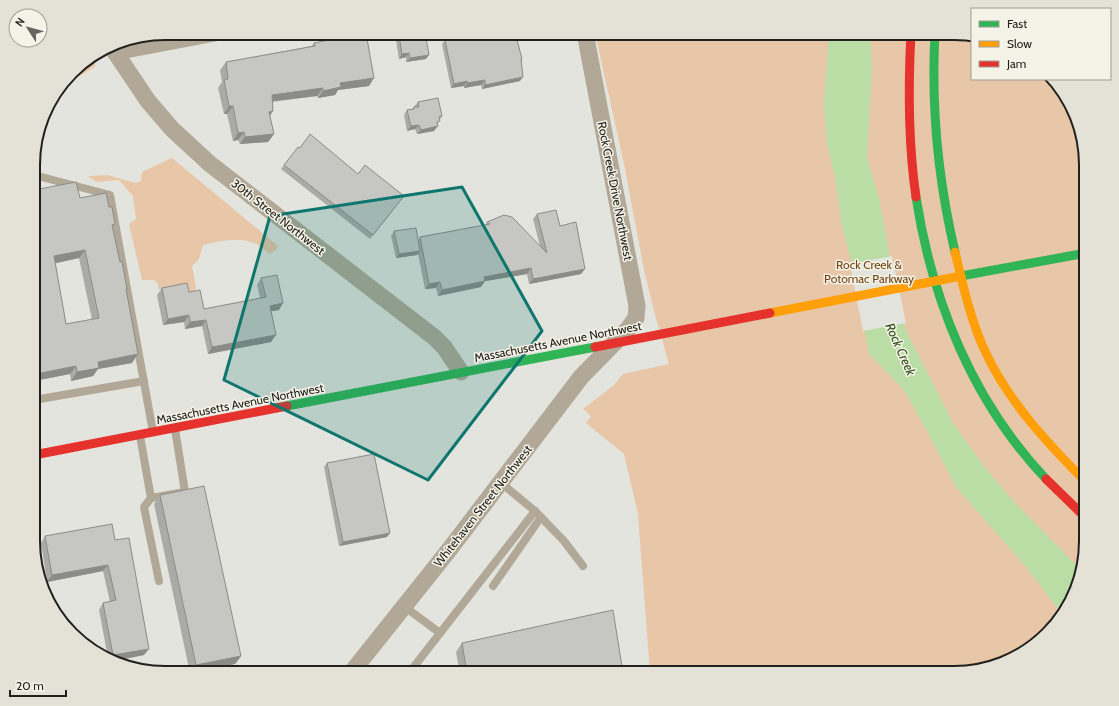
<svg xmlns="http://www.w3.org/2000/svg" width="1119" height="706" font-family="Cabin,sans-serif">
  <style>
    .green { fill: #e8c7a9 }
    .water { fill: #b9dda5 }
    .pier { fill: #e4e4de }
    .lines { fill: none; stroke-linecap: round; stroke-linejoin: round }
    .lane { stroke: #b1a897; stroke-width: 8 }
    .street { stroke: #b1a897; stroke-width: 17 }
    .fast { stroke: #30b455; stroke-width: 9 }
    .slow { stroke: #ff9f0a; stroke-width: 9 }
    .jam { stroke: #e5322d; stroke-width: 9 }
    .wall { fill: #aaaba7; fill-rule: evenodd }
    .shaded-wall { fill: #8b8b88 }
    .building { fill: #c6c7c2; stroke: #8b8b88; fill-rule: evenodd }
    .marked { fill: #0f766e; fill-opacity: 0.2; stroke: #0f766e; stroke-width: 3; stroke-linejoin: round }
    .labels { text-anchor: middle; stroke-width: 3; stroke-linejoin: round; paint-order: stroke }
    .street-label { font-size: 12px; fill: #22211d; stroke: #f5f3e7 }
    .park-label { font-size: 12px; fill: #734414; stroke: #f5f3e7 }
    .water-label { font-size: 13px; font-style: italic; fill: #2e4f1a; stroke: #f5f3e7 }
    .rim { fill: none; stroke: #22211d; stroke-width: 2 }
  </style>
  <rect width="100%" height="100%" fill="#e4e4de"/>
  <!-- green -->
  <g class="green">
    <polygon points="595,33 954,33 972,36 972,79 1049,79 1068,99 1086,156 1086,549 1064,614 1020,655 962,673 650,673 638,514 624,454 586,423 591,416 583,409 614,385 623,374 669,364 654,311 644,270 624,164"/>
    <polygon points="90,58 96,66 70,82 65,83 78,66"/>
    <path d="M172,158L278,246L276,250L269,254C266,251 263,248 260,246C243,235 221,241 203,245L199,259L192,266L196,287L194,292L188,291L185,286L162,290L158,289V284L154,280H142L129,224L136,219L133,196L119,180L96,182L88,176L107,175L136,183L141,181L142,172Z"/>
  </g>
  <!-- water -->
  <polygon class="water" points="829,33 870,33 872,68 867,157 879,199 902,320 909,337 953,423 986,469 1014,502 1079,568 1063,615 1026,567 956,487 928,433 904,390 869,354 852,265 841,221 835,177 827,145 824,102"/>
  <!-- pier -->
  <polygon class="pier" points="892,256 906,323 863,331 850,264"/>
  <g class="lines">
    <!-- lane -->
    <g class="lane">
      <polyline points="34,175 110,195 153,432"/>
      <polyline points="34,400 144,381"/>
      <polyline points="140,436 151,498 185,492 175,429"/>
      <polyline points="501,483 535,511 564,541 583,566"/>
      <polyline points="151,498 144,507 159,581"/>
      <polyline points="493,586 541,517"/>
      <polyline points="405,607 440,633"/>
      <polyline points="409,673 535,511"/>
    </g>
    <!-- street -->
    <g class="street">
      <polyline points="111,46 148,101 172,129 210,164 434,337 444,347 461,372"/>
      <polyline points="115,52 215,33"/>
      <polyline points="351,673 449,550 581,377 628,329 636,318 637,306 585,33"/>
    </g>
    <!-- fast -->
    <g class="fast">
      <path d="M935,33C931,107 938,180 955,252"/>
      <path d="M916,197C932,301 973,402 1046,479"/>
      <polyline points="961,276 1086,253"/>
      <polyline points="287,406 595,347"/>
    </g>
    <!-- slow -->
    <g class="slow">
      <path d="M955,252C963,285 970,318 984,349C1007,400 1047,443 1086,482"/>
      <polyline points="770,313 961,276"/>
    </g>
    <!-- jam -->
    <g class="jam">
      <path d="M911,33C908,88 908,142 916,197"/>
      <polyline points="595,347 770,313"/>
      <polyline points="34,455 287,406"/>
      <polyline points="1046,479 1086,518"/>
    </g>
  </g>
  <!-- wall -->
  <g class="wall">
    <polygon points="400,33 425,33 426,59 406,62 406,57 399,59 396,40"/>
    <polygon points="445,40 514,40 522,59 521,60 520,81 482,89 481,85 464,88 464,86 451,88 442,44"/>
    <polygon points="314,43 369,86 338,90 335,95 318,98 317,96 272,102 270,116 274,134 268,142 240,144 238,140 233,141 227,114 224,114 218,88 222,82 220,70 226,62 312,46"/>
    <polygon points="418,102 442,116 439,121 434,131 417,134 415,129 407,131 404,115 407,110 412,109"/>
    <polygon points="300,148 358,174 404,196 370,239 281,169 284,165"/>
    <path d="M34,190L80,198L113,228L120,262L127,289L126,290L132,363L98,369L93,376L71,381L70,374L34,381ZM79,258L92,320L66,324L55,263Z"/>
    <polygon points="537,214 560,226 581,274 529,284 527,274 485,281 481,287 438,296 436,288 425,289 418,254 417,255 396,258 391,236 394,231 418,240 420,237 485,225 487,222 540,246 533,219"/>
    <polygon points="261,278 279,310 271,311 271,342 208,354 202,326 185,329 184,322 163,325 157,295 162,288 189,292 204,309 260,298 257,285"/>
    <polygon points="327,463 387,537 339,546 324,467"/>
    <polygon points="160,495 241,656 235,664 190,673 154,504"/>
    <polygon points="45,536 115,540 144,655 114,661 108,658 99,610 103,603 110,602 103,571 47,582 41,543"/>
    <polygon points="462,643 623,673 460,673 456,652"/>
  </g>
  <!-- shaded-wall -->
  <g class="shaded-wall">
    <polygon points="409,53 406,57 399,59 402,54"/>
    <polygon points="429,55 426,59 406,62 410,58"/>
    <polygon points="523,77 520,81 482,89 485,85"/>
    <polygon points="374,78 369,86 338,90 335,95 318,98 323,91 340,83"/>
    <polygon points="485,80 481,85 464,88 467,83"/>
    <polygon points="467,81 464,86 451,88 454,84"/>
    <polygon points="323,88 317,96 266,102 272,95"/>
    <polygon points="229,106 233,106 227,114 224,114"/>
    <polygon points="273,111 268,119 269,112"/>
    <polygon points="419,125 415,129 407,131 411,126"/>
    <polygon points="438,126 434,131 417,134 421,130"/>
    <polygon points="244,132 238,140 233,141 238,133"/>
    <polygon points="274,134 268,142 240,144 245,137"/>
    <polygon points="85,250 79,258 48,265 54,256"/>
    <polygon points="420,251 417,255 396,258 399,254"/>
    <polygon points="531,268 527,274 480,282 484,277"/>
    <polygon points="585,269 581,274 529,284 533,279"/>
    <polygon points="485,281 481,287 438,296 442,290"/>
    <polygon points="440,282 436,288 425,289 429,284"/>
    <polygon points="283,303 279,310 266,312 270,306"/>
    <polygon points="189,315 184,322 163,325 168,319"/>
    <polygon points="206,320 202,326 185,329 190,322"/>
    <polygon points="276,335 271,342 208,354 212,347"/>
    <polygon points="138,354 132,363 98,369 93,376 71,381 77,372 98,362"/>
    <polygon points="76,366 70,374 34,381 34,376 36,374"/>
    <polygon points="390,533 387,537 339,546 343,542"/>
    <polygon points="108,565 103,571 47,582 52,575"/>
    <polygon points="149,649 144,655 114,661 110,659 113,655"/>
    <polygon points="241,656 235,664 190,673 196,665"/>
  </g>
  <!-- building -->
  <g class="building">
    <polygon points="364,33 366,33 374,78 340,83 341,87 323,91 323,88 272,95 273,111 269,112 274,134 245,137 244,132 238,133 233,106 229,106 224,80 228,79 226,62 315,46 314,43"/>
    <polygon points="402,33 425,33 429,55 410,58 409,53 402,54 399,35 403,35"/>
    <polygon points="465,33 514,33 514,40 517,40 522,59 521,59 523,77 485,85 485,80 467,83 467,81 454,84 445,40 459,34"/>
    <polygon points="438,98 442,116 439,117 440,121 437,122 438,126 421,130 419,125 411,126 407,110 414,109 414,107 419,107 418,102"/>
    <polygon points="310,134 358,174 365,165 404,196 373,235 284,165 298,147 300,148"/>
    <path d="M76,182L80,198L106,193L109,207H112L115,224L112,225L120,262L122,261L127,289H126L138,354L98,362L99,368L77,372L76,366L36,374L34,365V190ZM85,250L99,318L66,324L54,256Z"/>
    <polygon points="556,210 560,226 576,222 585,269 533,279 531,268 484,277 485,281 442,290 440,282 429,284 420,237 490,224 487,222 504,215 512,217 547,253 537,214"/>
    <polygon points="416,228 420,251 399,254 394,231"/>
    <polygon points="277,275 283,303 270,306 276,335 212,347 206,320 190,322 189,315 168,319 162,288 187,283 189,292 200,290 204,309 266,297 261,278"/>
    <polygon points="374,454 390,533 343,542 327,463"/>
    <polygon points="204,486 241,656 196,665 160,495"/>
    <polygon points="112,524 115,540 129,538 149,649 113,655 103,603 116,600 108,565 52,575 45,536"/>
    <polygon points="613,610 623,673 467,673 462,643"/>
  </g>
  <!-- marked area -->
  <path class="marked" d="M462,187L542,331L428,480L224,380L270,216Z"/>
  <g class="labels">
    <!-- street labels -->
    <g class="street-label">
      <text transform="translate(615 191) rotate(79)" y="4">Rock Creek Drive Northwest</text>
      <text transform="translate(278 217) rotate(38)" y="4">30th Street Northwest</text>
      <text transform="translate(558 342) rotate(-11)" y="4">Massachusetts Avenue Northwest</text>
      <text transform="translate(240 404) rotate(-11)" y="4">Massachusetts Avenue Northwest</text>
      <text transform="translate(483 506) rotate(-52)" y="4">Whitehaven Street Northwest</text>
    </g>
    <!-- park labels -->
    <g class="park-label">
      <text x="869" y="269">Rock Creek &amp;<tspan x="869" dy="14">Potomac Parkway</tspan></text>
    </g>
    <!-- water labels -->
    <g class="water-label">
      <text transform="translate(901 349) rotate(66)" y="5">Rock Creek</text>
    </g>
  </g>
  <!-- crop -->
  <path d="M0 0H1119V706H0ZM165 40H954A125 125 0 0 1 1079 165V541A125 125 0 0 1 954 666H165A125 125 0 0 1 40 541V165A125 125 0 0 1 165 40Z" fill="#e4e2d7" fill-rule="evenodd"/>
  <path class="rim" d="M165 40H954A125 125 0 0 1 1079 165V541A125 125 0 0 1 954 666H165A125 125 0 0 1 40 541V165A125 125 0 0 1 165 40Z"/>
  <!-- legend -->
  <rect x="971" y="8" width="140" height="72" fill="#f5f3e7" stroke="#a19f96"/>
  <rect x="979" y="21" width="20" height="6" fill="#30b455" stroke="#a19f96"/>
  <text x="1007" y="28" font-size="12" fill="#22211d">Fast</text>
  <rect x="979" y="41" width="20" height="6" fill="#ff9f0a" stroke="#a19f96"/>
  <text x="1007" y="48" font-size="12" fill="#22211d">Slow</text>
  <rect x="979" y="61" width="20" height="6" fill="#e5322d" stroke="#a19f96"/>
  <text x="1007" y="68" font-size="12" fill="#22211d">Jam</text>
  <!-- north arrow -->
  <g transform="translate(28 28) rotate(306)"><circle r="19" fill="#f5f3e7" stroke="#a19f96"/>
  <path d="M0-3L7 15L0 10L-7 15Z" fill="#666561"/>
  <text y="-6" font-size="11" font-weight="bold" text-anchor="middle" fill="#22211d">N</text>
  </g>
  <!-- scale -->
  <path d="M10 690v6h56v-6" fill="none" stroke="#22211d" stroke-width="2"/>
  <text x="16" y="690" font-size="12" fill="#22211d" stroke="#f5f3e7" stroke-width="3" paint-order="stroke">20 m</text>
</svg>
